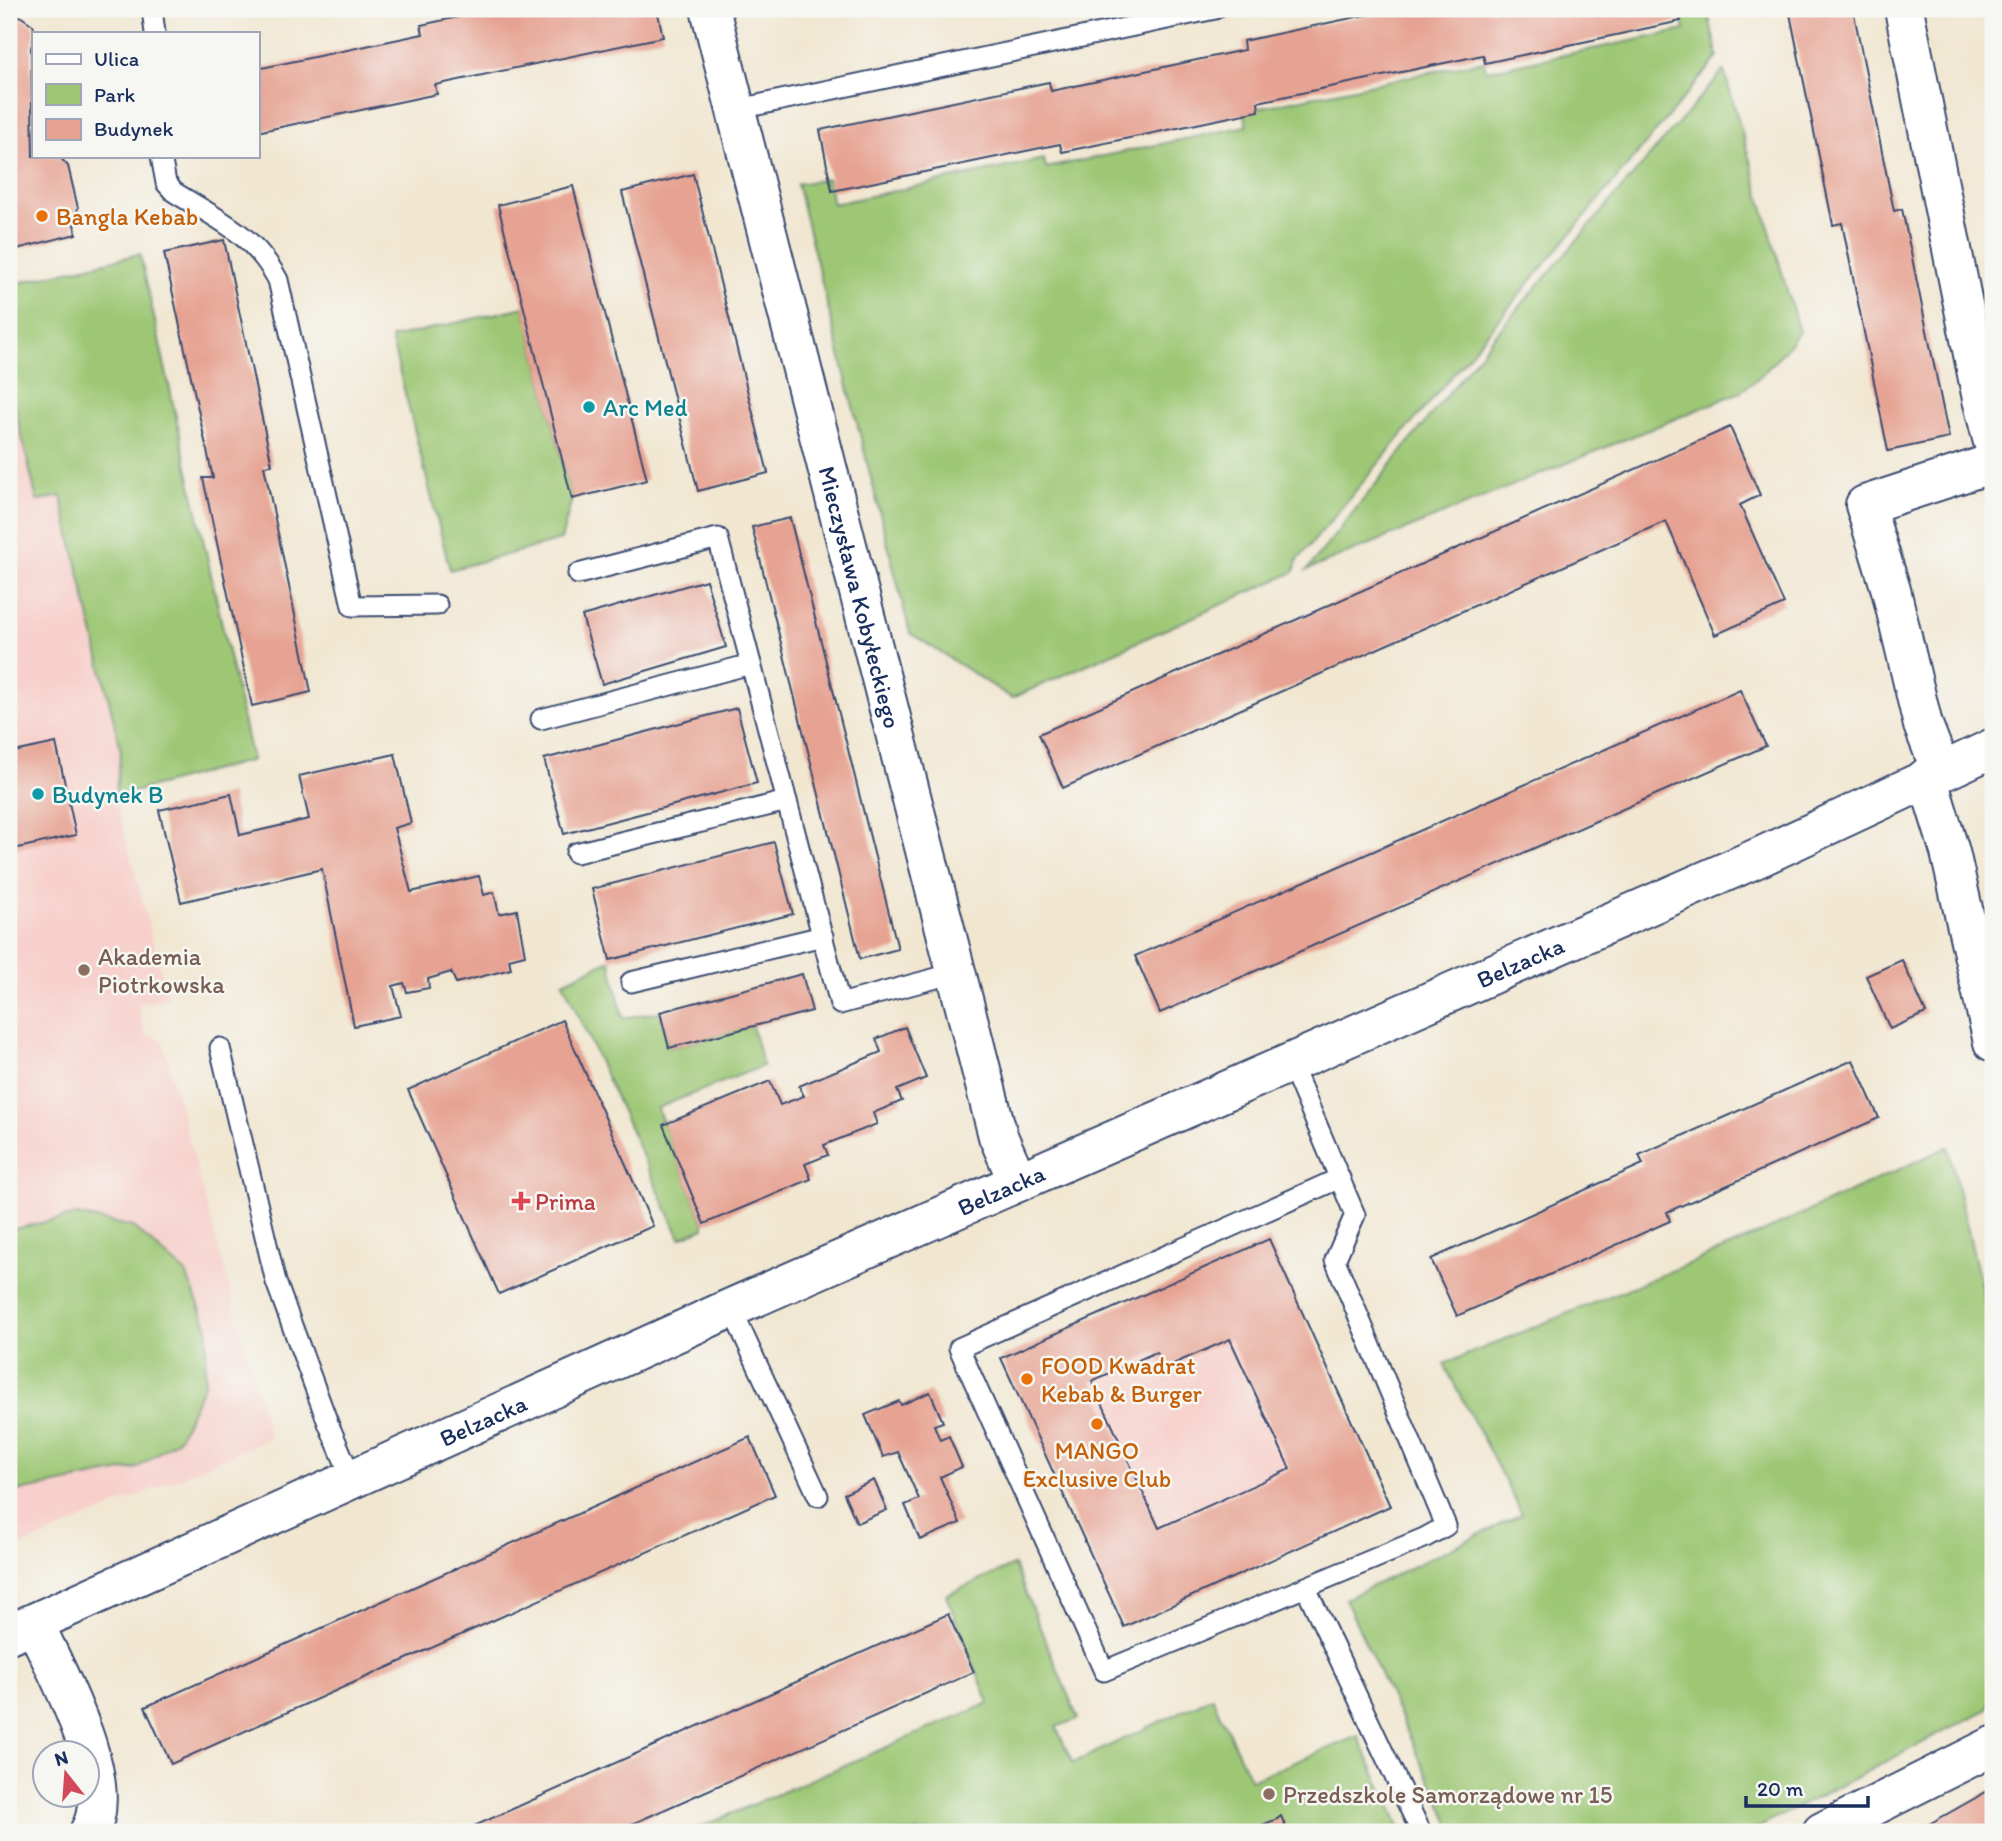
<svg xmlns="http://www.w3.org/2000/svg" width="2002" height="1841" viewBox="0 0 2002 1841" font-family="Itim,sans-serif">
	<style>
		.built { fill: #f7d0cb }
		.green { fill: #9dc774; stroke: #5c7b69; stroke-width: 2 }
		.building { fill: #e6a292; fill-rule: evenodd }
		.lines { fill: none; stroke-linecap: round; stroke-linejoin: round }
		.lane-casing { stroke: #3b4b6f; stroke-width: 23 }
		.street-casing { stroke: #3b4b6f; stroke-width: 42 }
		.lane { stroke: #fff; stroke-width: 19 }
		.street { stroke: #fff; stroke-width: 38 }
		.food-dot { fill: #e8710a; stroke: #f6f6f2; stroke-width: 2.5 }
		.culture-dot { fill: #0f9aa8; stroke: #f6f6f2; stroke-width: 2.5 }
		.education-dot { fill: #8d6e63; stroke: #f6f6f2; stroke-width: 2.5 }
		.health-dot { fill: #e0444e; stroke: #f6f6f2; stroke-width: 2.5 }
		.labels { text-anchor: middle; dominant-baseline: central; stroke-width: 5; stroke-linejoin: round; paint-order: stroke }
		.food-label { font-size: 24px; fill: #c56008; stroke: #f6f6f2; text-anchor: start }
		.culture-label { font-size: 24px; fill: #0d838f; stroke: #f6f6f2; text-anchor: start }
		.street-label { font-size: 24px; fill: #1b2f5e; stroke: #f6f6f2 }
		.education-label { font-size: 24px; fill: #785e54; stroke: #f6f6f2; text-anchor: start }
		.health-label { font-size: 24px; fill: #be3a42; stroke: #f6f6f2; text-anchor: start }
	</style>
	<rect width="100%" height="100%" fill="#f6f6f2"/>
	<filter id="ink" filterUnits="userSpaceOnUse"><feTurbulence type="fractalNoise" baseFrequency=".0143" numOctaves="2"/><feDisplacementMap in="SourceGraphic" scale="14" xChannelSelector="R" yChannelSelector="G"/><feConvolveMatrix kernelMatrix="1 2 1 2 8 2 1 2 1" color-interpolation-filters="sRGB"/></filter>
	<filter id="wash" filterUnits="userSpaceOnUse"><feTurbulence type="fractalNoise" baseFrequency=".00686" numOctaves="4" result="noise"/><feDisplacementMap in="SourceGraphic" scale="28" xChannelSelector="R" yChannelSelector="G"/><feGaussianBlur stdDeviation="1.57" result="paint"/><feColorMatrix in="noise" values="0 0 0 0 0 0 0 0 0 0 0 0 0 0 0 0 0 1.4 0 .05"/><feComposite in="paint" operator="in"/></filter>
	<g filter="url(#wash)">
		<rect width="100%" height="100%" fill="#f1e7d1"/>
		<g class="built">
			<path d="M9 381 37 500 61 495 121 751 115 797 168 998 138 1004 141 1019 145 1034 162 1040 270 1438 9 1552Z"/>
			<path d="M1230 1339 1290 1469 1159 1528 1092 1381 1156 1352Z"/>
		</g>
		<g class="green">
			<path d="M1681 9H1707L1718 57 1297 561 1294 572 1012 698 910 633 797 184 827 179 833 204 1044 159 1046 168 1247 126 1244 111 1484 61 1486 71 1685 30Z"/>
			<path d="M1724 70 1799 332C1781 355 1763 377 1738 393L1307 570 1491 340Z"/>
			<path d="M140 254 252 760 115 797 121 751 61 496 37 501 9 381V285Z"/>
			<path d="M524 307 572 499 561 540 450 570 391 338Z"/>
			<path d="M610 960 623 1018 660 1012 669 1048 752 1026 763 1066 657 1108 704 1224V1228L680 1238 563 982Z"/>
			<path d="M1948 1147 1993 1335V1696L1986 1710 1750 1832H1454L1345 1599 1522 1514 1444 1364 1732 1246Z"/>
			<path d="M77 1215 133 1227 186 1273 208 1328 204 1385 178 1439 137 1468 9 1493V1230Z"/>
			<path d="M1014 1565 1078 1719 1056 1727 1073 1763 1212 1697 1251 1780 1358 1736 1402 1832H689L989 1703 946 1595Z"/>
		</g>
		<g id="blocks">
			<g class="building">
				<path d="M496 9H657L663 37 435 85 437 94 257 132V69L423 34 421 25Z"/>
				<path d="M1394 9H1679L1681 21 1485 63 1483 55 1258 102 1259 111 1062 152 1060 144 832 191 820 130 1049 82 1051 91 1084 84 1244 50 1243 41Z"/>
				<path d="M1789 9H1853L1894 211 1902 209 1949 438 1888 451 1842 223 1833 225Z"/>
				<path d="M20 16 33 25 35 33 31 48 33 156H59L68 166 78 208 74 224 76 234 9 251V19Z"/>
				<path d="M693 174 768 473 698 491 622 192Z"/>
				<path d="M573 186 647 480 572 499 498 205Z"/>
				<path d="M224 240 272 465 264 466 311 692 252 706 203 478H213L164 253Z"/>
				<path d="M1730 427 1760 495 1740 505 1784 604 1715 635 1666 521 1063 788 1039 734Z"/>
				<path d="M790 518 898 949 860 959 752 527Z"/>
				<path d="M706 580 726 647 602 684 582 616Z"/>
				<path d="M1740 690 1766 746 1160 1013 1135 956Z"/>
				<path d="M737 708 757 783 564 834 544 759Z"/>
				<path d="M56 743 76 835 9 850V753Z"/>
				<path d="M395 754 411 823 394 828 411 892 479 876 484 895 494 892 499 914 517 910 525 955 509 959 511 969 456 983 451 972 428 979 429 988 407 992 404 983 393 986 401 1016 354 1026 322 869 181 902 159 810 231 794 240 835 309 819 299 776Z"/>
				<path d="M774 842 793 914 610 960 592 889Z"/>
				<path d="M1902 960 1926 1013 1890 1029 1866 976Z"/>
				<path d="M802 974 812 1011 669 1048 660 1012Z"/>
				<path d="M562 1020 653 1226 499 1294 408 1090Z"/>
				<path d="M905 1027 926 1078 897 1090 902 1101 873 1113 877 1124 824 1145 828 1155 805 1164 811 1179 704 1224 663 1125 770 1081 780 1105 804 1096 799 1086 881 1052 876 1039Z"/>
				<path d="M1853 1060 1879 1118 1667 1212 1670 1221 1457 1316 1431 1259 1643 1164 1639 1155Z"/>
				<path d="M1269 1239 1390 1506 1124 1627 1001 1358ZM1230 1339 1290 1469 1159 1528 1092 1381 1156 1352 1164 1368Z"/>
				<path d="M930 1392 943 1422 934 1425 940 1440 949 1436 962 1467 940 1477 960 1523 920 1540 905 1505 919 1499 898 1452 883 1457 865 1415 899 1401 901 1405Z"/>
				<path d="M750 1437 775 1495 171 1764 145 1707Z"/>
				<path d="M874 1480 887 1510 857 1523 844 1494Z"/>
				<path d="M948 1614 974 1672 614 1832H461Z"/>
				<path d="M1993 1788V1832H1915L1956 1809Z"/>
				<path d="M1281 1816 1288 1832H1245L1277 1819Z"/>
			</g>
		</g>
	</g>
	<g filter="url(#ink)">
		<use href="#blocks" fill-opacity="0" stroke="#3b4b6f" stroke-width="2"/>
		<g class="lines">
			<g class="lane-casing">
				<g id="lane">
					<path d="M152 9 155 33"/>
					<path d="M734 110 1215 9"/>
					<path d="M161 156 166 183 174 192C217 219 253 233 278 280L352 606 437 605"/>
					<path d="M578 574 718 538 840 1004 955 973"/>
					<path d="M541 719 751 664"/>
					<path d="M576 853 787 801"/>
					<path d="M631 982 823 936"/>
					<path d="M220 1048 276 1282 328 1423 353 1481"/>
					<path d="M1290 1061 1355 1215 1335 1260 1446 1526 1424 1538 1104 1671 959 1348 1340 1178"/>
					<path d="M731 1308 818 1496"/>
					<path d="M1306 1588 1421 1832"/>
				</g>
			</g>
			<g class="street-casing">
				<g id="street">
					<path id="s1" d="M710 9 998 1136 1018 1182"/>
					<path d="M1904 9 1982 399 1993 442"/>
					<path d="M1941 771 1923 725 1891 590 1865 505 1993 463"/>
					<path d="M1927 777 1950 852 1993 1042"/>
					<path d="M34 1623C56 1671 119 1784 89 1832"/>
					<path id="s2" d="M9 1634 731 1308 1764 855 1993 748"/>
					<path d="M1822 1832 1993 1746"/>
				</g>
			</g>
			<use href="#lane" class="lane"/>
			<use href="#street" class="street"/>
		</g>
	</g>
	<g class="food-dot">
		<circle cx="42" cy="216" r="7"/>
		<circle cx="1027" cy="1379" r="7"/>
		<circle cx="1097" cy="1424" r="7"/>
	</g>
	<g class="culture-dot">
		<circle cx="589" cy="407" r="7"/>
		<circle cx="38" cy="794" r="7"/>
	</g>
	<g class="education-dot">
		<circle cx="84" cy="970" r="7"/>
		<circle cx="1269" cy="1794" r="7"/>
	</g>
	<path class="health-dot" d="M517.5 1190.5h7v7h7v7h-7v7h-7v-7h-7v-7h7z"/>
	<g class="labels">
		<g class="food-label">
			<text x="56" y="216">Bangla Kebab</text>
			<text x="1041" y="1365">FOOD Kwadrat<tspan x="1041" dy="28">Kebab &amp; Burger</tspan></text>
			<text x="1097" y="1450" text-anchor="middle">MANGO<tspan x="1097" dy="28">Exclusive Club</tspan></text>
		</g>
		<g class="culture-label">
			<text x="603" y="407">Arc Med</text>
			<text x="52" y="794">Budynek B</text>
		</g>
		<g class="street-label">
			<text stroke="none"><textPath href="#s1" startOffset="607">Mieczysława Kobyłeckiego</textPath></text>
			<text stroke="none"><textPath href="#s2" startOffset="1654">Belzacka</textPath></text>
			<text stroke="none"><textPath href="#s2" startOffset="1087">Belzacka</textPath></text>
			<text stroke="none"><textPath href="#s2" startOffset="520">Belzacka</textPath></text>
		</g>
		<g class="education-label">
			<text x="98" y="956">Akademia<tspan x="98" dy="28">Piotrkowska</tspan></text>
			<text x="1283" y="1794">Przedszkole Samorządowe nr 15</text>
		</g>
		<g class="health-label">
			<text x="535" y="1201">Prima</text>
		</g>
	</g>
	<rect width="2002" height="1841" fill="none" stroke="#f6f6f2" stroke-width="35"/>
	<rect x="32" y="32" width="228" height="126" fill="#f6f6f2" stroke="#9ea6b7" stroke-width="2"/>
	<rect x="46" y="54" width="35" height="10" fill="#ffffff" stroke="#9ea6b7" stroke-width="2"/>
	<text x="94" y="66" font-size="21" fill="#1b2f5e">Ulica</text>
	<rect x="46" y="84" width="35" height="21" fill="#9dc774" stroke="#9ea6b7" stroke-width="2"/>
	<text x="94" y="102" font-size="21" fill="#1b2f5e">Park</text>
	<rect x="46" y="119" width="35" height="21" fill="#e6a292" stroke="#9ea6b7" stroke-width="2"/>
	<text x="94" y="136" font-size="21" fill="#1b2f5e">Budynek</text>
	<g transform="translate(66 1774) rotate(343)"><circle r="33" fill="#f6f6f2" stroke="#9ea6b7" stroke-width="2"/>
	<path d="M0-5L12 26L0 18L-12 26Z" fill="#d1495b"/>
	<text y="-10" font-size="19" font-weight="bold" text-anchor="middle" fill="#1b2f5e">N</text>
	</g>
	<path d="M1746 1796v10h122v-10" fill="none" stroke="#1b2f5e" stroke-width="3.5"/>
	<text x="1757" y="1796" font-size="21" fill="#1b2f5e" stroke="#f6f6f2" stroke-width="5" paint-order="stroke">20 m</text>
</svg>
